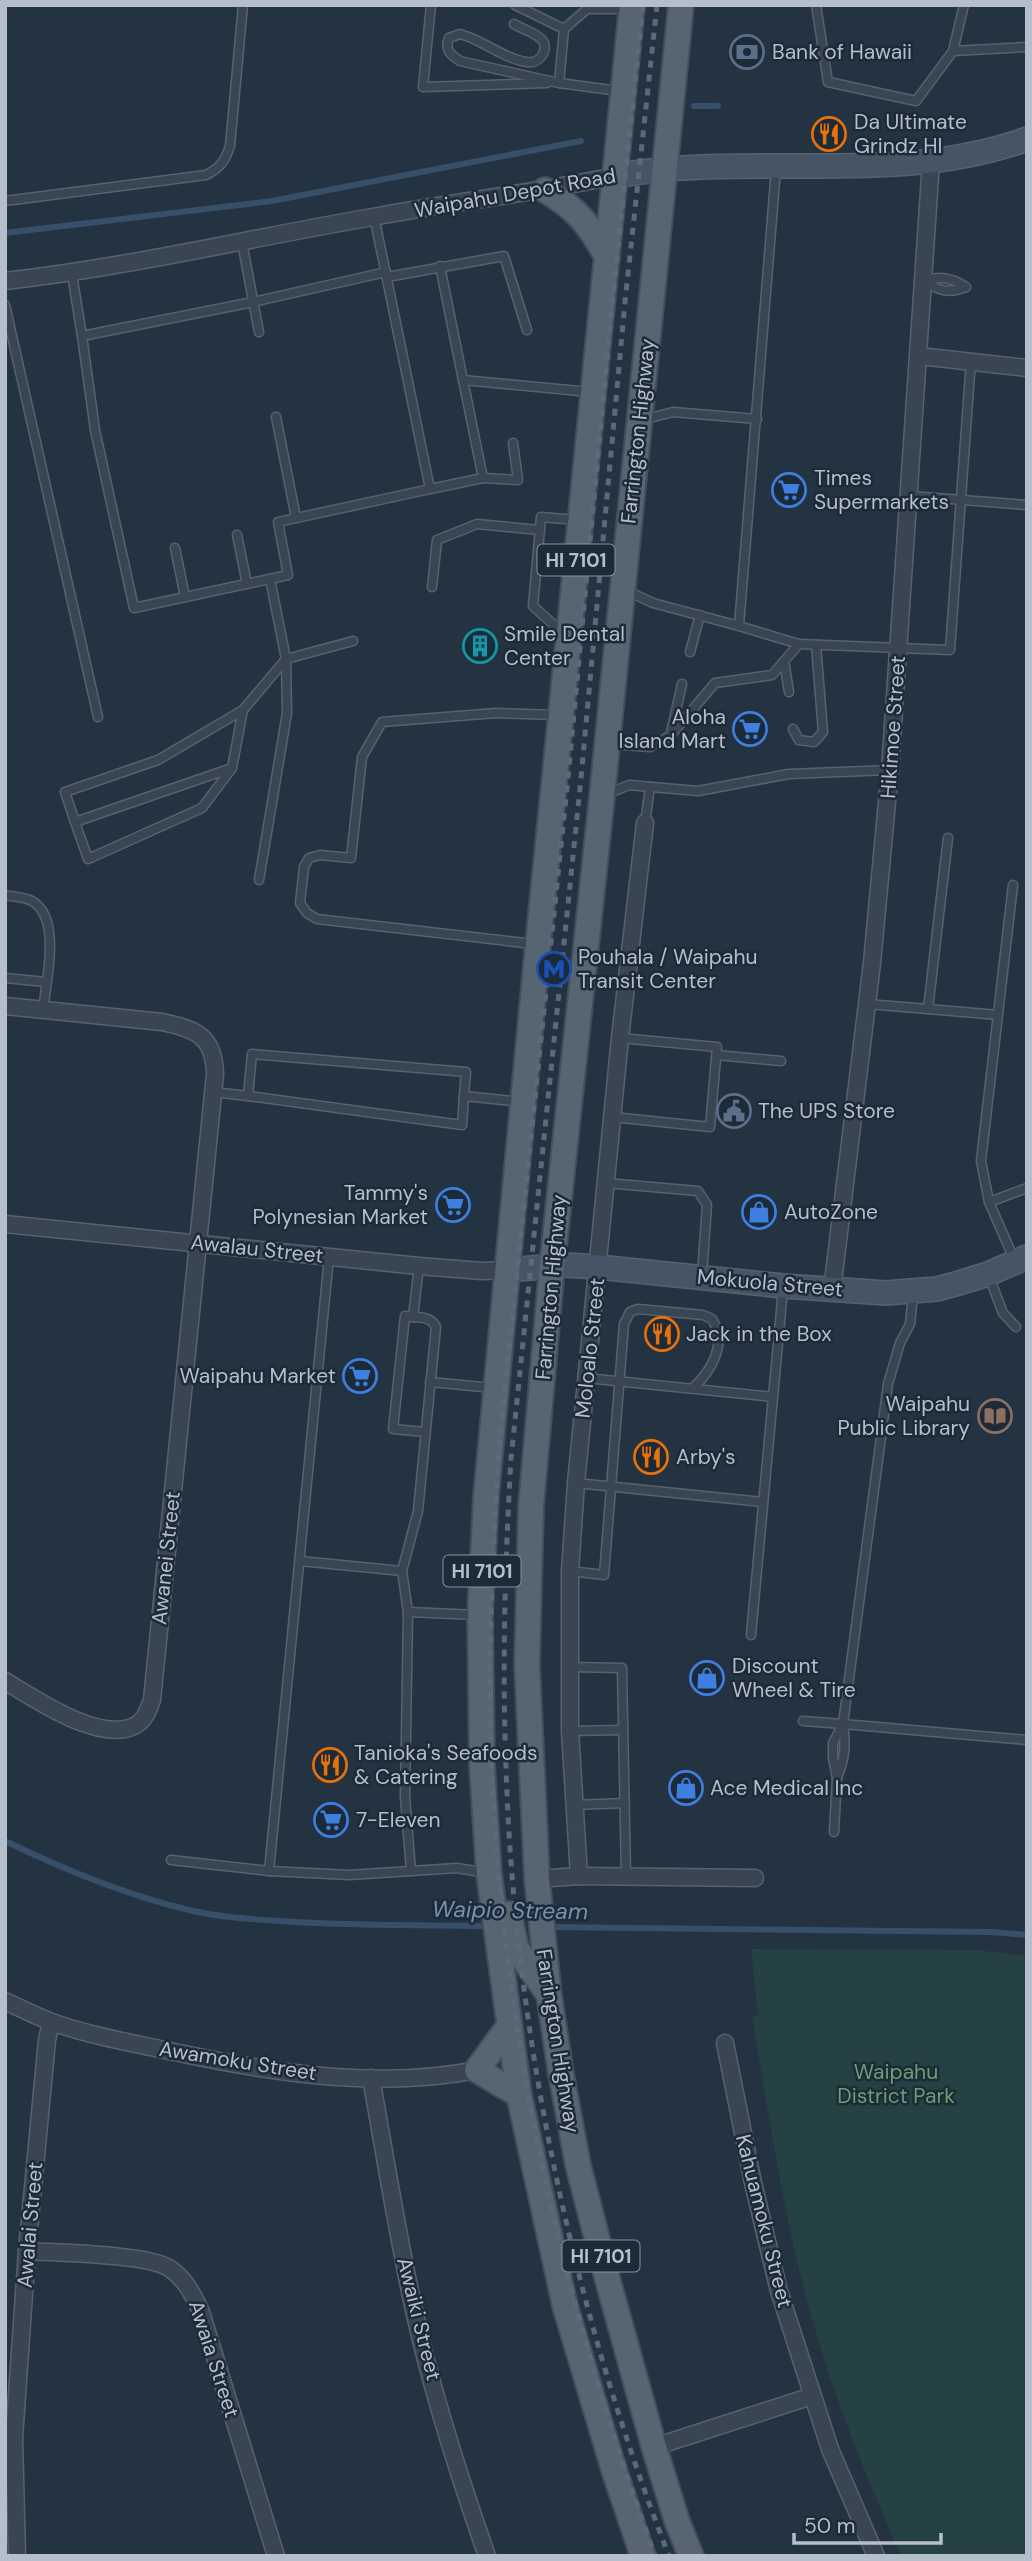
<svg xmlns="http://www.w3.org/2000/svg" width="1032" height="2561" viewBox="0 0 1032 2561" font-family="'DM Sans',sans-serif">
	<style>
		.green { fill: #264143 }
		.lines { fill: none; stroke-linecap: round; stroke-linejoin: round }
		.stream { stroke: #37506a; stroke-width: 6 }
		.lane-casing { stroke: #56626f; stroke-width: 11 }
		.street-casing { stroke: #56626f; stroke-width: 19 }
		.secondary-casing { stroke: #56626f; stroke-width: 26 }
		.primary-casing { stroke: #424e5b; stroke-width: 28 }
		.lane { stroke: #394551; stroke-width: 8 }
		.street { stroke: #394551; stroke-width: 16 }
		.secondary { stroke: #465465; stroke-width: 23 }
		.primary { stroke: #576471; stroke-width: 24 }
		.rail { stroke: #5b6979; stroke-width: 5; stroke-dasharray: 7 7; stroke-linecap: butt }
		.labels { text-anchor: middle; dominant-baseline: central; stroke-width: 5; stroke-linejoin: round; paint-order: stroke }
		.shield { fill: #1d2a37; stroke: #87929f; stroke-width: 2 }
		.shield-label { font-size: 19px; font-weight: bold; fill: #b5bfcc }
		.poi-label { font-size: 21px; fill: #b5bfcc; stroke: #1d2a37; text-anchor: start }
		.street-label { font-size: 21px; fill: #b5bfcc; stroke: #1d2a37 }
		.park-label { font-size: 21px; fill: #6b9e74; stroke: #1d2a37 }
		.water-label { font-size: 23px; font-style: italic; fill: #7492b0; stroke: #1d2a37 }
	</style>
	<rect width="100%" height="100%" fill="#243342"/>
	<path class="green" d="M751 1949 977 1950 1027 1956V2556H901C871 2487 842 2418 820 2346 787 2240 771 2127 752 2017L758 2016Z"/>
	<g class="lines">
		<g class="stream">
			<path d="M694 106H718"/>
			<path d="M5 233 272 201 581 141"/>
			<path d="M5 1841C63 1869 123 1894 185 1909 216 1917 249 1919 281 1921 350 1926 420 1925 490 1926"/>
			<path d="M546 1927 991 1932 1027 1935"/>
		</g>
		<g class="lane-casing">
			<g id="lane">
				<path d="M431 5 423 87 547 83"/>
				<path d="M515 5 564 29"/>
				<path d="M816 5 828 82 916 101 953 51 964 5"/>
				<path d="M514 24C522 29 537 33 543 41 549 52 538 64 527 62 504 59 483 40 460 34L449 38C444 50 451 55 460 61L559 83 619 91"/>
				<path d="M953 51 1027 47"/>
				<path d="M559 83 564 29 587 9H629"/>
				<path d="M776 169 739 626 799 644 950 650 971 360"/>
				<path d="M5 201 206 175C220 168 225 161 230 146L243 5"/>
				<path d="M374 216 430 489 483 478 463 380"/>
				<path d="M242 242 259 332"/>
				<path d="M440 266 463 380 590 392"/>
				<path d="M72 274 82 336 253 302 386 272"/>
				<path d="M387 277 504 256 527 330"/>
				<path d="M924 281C939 291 949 294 966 287"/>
				<path d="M924 281C940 276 951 277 966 287"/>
				<path d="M5 305 98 717"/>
				<path d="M82 336 95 430 134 608 288 575 278 522 430 489"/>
				<path d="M276 417 296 518"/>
				<path d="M642 420 673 412 757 419"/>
				<path d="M483 478 518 480 513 443"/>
				<path d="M910 496 1027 505"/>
				<path d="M237 535 247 584"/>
				<path d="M175 548 185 597"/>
				<path d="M432 587 437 540 477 524 540 530"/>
				<path d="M625 590 653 603 739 626"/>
				<path d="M565 635 533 606 541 517 577 520"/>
				<path d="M690 652 700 615"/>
				<path d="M784 661 789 692"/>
				<path d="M243 710 158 760 65 792 75 822 232 768 243 710 286 659 270 579"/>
				<path d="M793 729 799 740 814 742 823 732 816 645"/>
				<path d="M671 733 682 684"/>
				<path d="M610 744 650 747 671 735 715 683 772 675 799 644"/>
				<path d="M605 795 629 785 698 791 789 774 890 770"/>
				<path d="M75 822 88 859 202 808 232 768"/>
				<path d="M645 823 650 787"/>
				<path d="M259 880 287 713 286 659 353 641"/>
				<path d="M1013 885 981 1161 989 1202 1014 1259"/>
				<path d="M5 895C13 897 25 897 32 901 62 918 46 982 43 1010"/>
				<path d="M533 944 317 919 307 913 300 903 304 867 309 858 320 855 351 858 362 757 382 722 496 713 558 715"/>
				<path d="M5 978 46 982"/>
				<path d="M867 1004 928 1009 948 838"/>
				<path d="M928 1009 998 1015"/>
				<path d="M717 1055 781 1061"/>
				<path d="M213 1092 248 1096 252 1054 466 1072 464 1096 521 1102"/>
				<path d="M248 1096 462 1125 464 1096"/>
				<path d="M612 1117 710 1127 717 1047 620 1038"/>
				<path d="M606 1183 698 1191 707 1205 702 1274"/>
				<path d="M989 1202 1027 1188"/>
				<path d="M419 1266 413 1317 405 1316 393 1429 425 1432"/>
				<path d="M988 1274 1003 1313 1016 1327"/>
				<path d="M913 1295 910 1324 900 1343 888 1384 843 1724 1027 1740"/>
				<path d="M586 1378 773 1397"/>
				<path d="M430 1382 493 1388"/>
				<path d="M576 1483 763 1502"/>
				<path d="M300 1561 402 1571"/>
				<path d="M570 1571 604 1575 624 1324 630 1312 638 1309 703 1315 712 1319C728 1344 711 1371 693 1388"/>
				<path d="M408 1612 477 1615"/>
				<path d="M751 1635 783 1289"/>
				<path d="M570 1667 622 1668 626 1877"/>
				<path d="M803 1721 843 1724"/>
				<path d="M570 1731 623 1730"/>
				<path d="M837 1778C845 1758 846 1745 843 1724"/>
				<path d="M575 1805 625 1803"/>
				<path d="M834 1832 837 1778 833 1758V1743L843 1724"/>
				<path d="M171 1860 269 1871 349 1875 457 1868 486 1873"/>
				<path d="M269 1871 329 1257"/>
				<path d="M411 1871 405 1797 408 1612 402 1571 418 1511 436 1327C431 1317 423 1318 413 1317"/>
			</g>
		</g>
		<g class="street-casing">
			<g id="street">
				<path d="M5 281C129 267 250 238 373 217 453 202 534 193 615 176"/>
				<path d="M919 356 1027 368"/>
				<path d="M5 1006 162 1022C196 1029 214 1036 215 1074L152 1700C148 1710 145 1721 134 1726 99 1743 35 1699 5 1681"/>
				<path d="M5 1224 419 1266 482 1271 508 1270"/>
				<path d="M832 1290 872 963 890 770 931 162"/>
				<path d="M579 1876 570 1731V1571L576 1483 620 1038 645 823"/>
				<path d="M537 1879 579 1876 755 1878"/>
				<path d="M5 2001C20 2008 34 2015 49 2021 89 2036 143 2045 184 2054 279 2074 381 2089 477 2070"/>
				<path d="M725 2043 753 2183 779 2291 830 2449 876 2556"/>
				<path d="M371 2078C385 2155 397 2233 414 2310 432 2393 459 2476 487 2556"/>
				<path d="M27 2251C58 2253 147 2254 169 2268 186 2279 193 2295 201 2312L276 2556"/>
				<path d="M654 2447 812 2396"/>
				<path d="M17 2556 14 2438 27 2251 47 2040 51 2022"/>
			</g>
		</g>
		<g class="secondary-casing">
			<g id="secondary">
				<path d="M615 176C751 151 894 187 1027 139"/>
				<path d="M508 1270 566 1265 598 1267 783 1286 886 1293 937 1289 959 1283 988 1274 1027 1257"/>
			</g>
		</g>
		<g class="primary-casing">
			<g id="primary">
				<path d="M632 5 538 944 486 1497 480 1615 482 1766 489 1874 519 2095 565 2306 614 2470 643 2556"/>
				<path d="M681 5 602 796 552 1266 531 1506 527 1665 537 1879 549 1995 561 2074 578 2165 608 2281 654 2447 677 2521 691 2556"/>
				<path d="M545 190C577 209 589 224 607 257"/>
				<path d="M509 1914 516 1948 547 1992"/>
				<path d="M509 2026 477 2070 519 2095"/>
			</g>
		</g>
		<use href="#lane" class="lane"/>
		<use href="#street" class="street"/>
		<use href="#secondary" class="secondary"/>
		<use href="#primary" class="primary"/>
		<g class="rail">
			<path d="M643 5 612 305 568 778 500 1436C494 1522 490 1608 490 1694 492 1989 554 2280 655 2556"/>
			<path d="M657 5 625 302 581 778 511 1459C505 1562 502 1664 506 1767 514 2032 573 2310 669 2556"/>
		</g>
	</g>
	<defs>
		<g id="bank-ring" transform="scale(1.75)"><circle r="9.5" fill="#1d2a37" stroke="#5c6f8a" stroke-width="1.5"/><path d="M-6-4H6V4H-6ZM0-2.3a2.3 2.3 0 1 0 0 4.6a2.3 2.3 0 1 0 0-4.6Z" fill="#5c6f8a"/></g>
		<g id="restaurant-ring" transform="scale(1.75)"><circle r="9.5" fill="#1d2a37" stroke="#e8710a" stroke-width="1.5"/><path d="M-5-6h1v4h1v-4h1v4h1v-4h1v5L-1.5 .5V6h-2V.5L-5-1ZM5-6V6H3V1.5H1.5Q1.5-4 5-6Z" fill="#e8710a"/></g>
		<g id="supermarket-ring" transform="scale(1.75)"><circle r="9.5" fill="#1d2a37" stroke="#3f7fe0" stroke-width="1.5"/><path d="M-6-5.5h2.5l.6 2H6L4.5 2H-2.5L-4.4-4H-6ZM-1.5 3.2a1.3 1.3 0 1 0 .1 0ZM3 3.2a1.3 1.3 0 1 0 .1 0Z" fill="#3f7fe0"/></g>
		<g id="building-ring" transform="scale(1.75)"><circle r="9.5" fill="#1d2a37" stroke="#0f9aa8" stroke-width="1.5"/><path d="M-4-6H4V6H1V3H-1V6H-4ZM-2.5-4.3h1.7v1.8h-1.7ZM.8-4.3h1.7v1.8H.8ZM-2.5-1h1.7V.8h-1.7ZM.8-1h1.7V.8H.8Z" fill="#0f9aa8"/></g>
		<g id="metro-ring" transform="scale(1.75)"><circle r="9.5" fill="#1d2a37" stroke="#1a4fb4" stroke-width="1.5"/><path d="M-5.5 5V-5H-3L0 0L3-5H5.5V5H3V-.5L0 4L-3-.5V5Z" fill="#1a4fb4"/></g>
		<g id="civic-ring" transform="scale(1.75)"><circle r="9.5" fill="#1d2a37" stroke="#5c6f8a" stroke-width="1.5"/><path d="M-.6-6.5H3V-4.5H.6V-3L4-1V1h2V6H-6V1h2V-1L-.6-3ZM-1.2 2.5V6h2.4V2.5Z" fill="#5c6f8a"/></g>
		<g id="shop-ring" transform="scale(1.75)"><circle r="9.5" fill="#1d2a37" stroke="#3f7fe0" stroke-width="1.5"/><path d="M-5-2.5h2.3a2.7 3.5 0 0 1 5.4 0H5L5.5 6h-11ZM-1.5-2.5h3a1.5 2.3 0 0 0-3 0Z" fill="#3f7fe0"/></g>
		<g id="library-ring" transform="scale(1.75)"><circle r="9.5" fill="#1d2a37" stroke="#8d6e63" stroke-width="1.5"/><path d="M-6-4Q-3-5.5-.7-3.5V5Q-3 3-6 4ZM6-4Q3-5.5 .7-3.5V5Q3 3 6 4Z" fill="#8d6e63"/></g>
	</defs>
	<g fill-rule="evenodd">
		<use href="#bank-ring" x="747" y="52"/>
		<use href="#restaurant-ring" x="829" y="134"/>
		<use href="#supermarket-ring" x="789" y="490"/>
		<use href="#building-ring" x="480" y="646"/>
		<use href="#supermarket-ring" x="750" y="729"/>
		<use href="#metro-ring" x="554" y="969"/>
		<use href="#civic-ring" x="734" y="1111"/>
		<use href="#supermarket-ring" x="453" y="1205"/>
		<use href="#shop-ring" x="759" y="1212"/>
		<use href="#restaurant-ring" x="662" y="1334"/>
		<use href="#supermarket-ring" x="360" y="1376"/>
		<use href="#library-ring" x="995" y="1416"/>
		<use href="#restaurant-ring" x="651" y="1457"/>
		<use href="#shop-ring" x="707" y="1678"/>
		<use href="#restaurant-ring" x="330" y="1765"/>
		<use href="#shop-ring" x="686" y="1788"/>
		<use href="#supermarket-ring" x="331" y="1820"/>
	</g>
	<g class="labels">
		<g class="shield">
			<rect x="537.5" y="544.5" width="77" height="31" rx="5"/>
			<rect x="443.5" y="1555.5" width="77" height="31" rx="5"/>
			<rect x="562.5" y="2240.5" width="77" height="31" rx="5"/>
		</g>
		<g class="shield-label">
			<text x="576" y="560">HI 7101</text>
			<text x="482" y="1571">HI 7101</text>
			<text x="601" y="2256">HI 7101</text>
		</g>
		<g class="poi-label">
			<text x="772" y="52">Bank of Hawaii</text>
			<text x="854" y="122">Da Ultimate<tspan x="854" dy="24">Grindz HI</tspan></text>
			<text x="814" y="478">Times<tspan x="814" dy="24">Supermarkets</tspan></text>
			<text x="504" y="634">Smile Dental<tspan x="504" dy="24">Center</tspan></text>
			<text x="726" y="717" text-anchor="end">Aloha<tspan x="726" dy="24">Island Mart</tspan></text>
			<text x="578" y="957">Pouhala / Waipahu<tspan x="578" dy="24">Transit Center</tspan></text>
			<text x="758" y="1111">The UPS Store</text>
			<text x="428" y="1193" text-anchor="end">Tammy's<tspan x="428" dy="24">Polynesian Market</tspan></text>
			<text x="784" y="1212">AutoZone</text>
			<text x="686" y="1334">Jack in the Box</text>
			<text x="336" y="1376" text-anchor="end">Waipahu Market</text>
			<text x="970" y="1404" text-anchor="end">Waipahu<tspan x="970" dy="24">Public Library</tspan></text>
			<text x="676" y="1457">Arby's</text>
			<text x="732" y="1666">Discount<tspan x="732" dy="24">Wheel &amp; Tire</tspan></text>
			<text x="354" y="1753">Tanioka's Seafoods<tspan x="354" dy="24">&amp; Catering</tspan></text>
			<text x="710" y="1788">Ace Medical Inc</text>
			<text x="356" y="1820">7-Eleven</text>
		</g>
		<g class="street-label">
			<text transform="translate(515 193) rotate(-10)">Waipahu Depot Road</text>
			<text transform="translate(638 431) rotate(-84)">Farrington Highway</text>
			<text transform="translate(893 727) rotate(-86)">Hikimoe Street</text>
			<text transform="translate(257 1249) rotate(6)">Awalau Street</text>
			<text transform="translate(770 1283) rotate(5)">Mokuola Street</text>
			<text transform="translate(551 1287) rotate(-85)">Farrington Highway</text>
			<text transform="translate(590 1348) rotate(-84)">Moloalo Street</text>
			<text transform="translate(166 1558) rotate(-84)">Awanei Street</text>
			<text transform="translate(558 2041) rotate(81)">Farrington Highway</text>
			<text transform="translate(238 2061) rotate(9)">Awamoku Street</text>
			<text transform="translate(764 2221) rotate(76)">Kahuamoku Street</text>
			<text transform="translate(30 2225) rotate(-85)">Awalai Street</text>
			<text transform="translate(419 2319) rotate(76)">Awaiki Street</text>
			<text transform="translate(214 2359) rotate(72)">Awaia Street</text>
		</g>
		<g class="park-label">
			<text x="896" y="2072">Waipahu<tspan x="896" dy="24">District Park</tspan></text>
		</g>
		<g class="water-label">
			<text transform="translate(510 1910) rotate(1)">Waipio Stream</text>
		</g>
	</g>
	<rect width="1032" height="2561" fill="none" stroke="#b5bfcc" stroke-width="14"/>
	<path d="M794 2533v10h147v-10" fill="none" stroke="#b5bfcc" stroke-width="3.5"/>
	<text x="804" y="2533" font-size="21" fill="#b5bfcc" stroke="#1d2a37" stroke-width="5" paint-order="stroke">50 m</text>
</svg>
